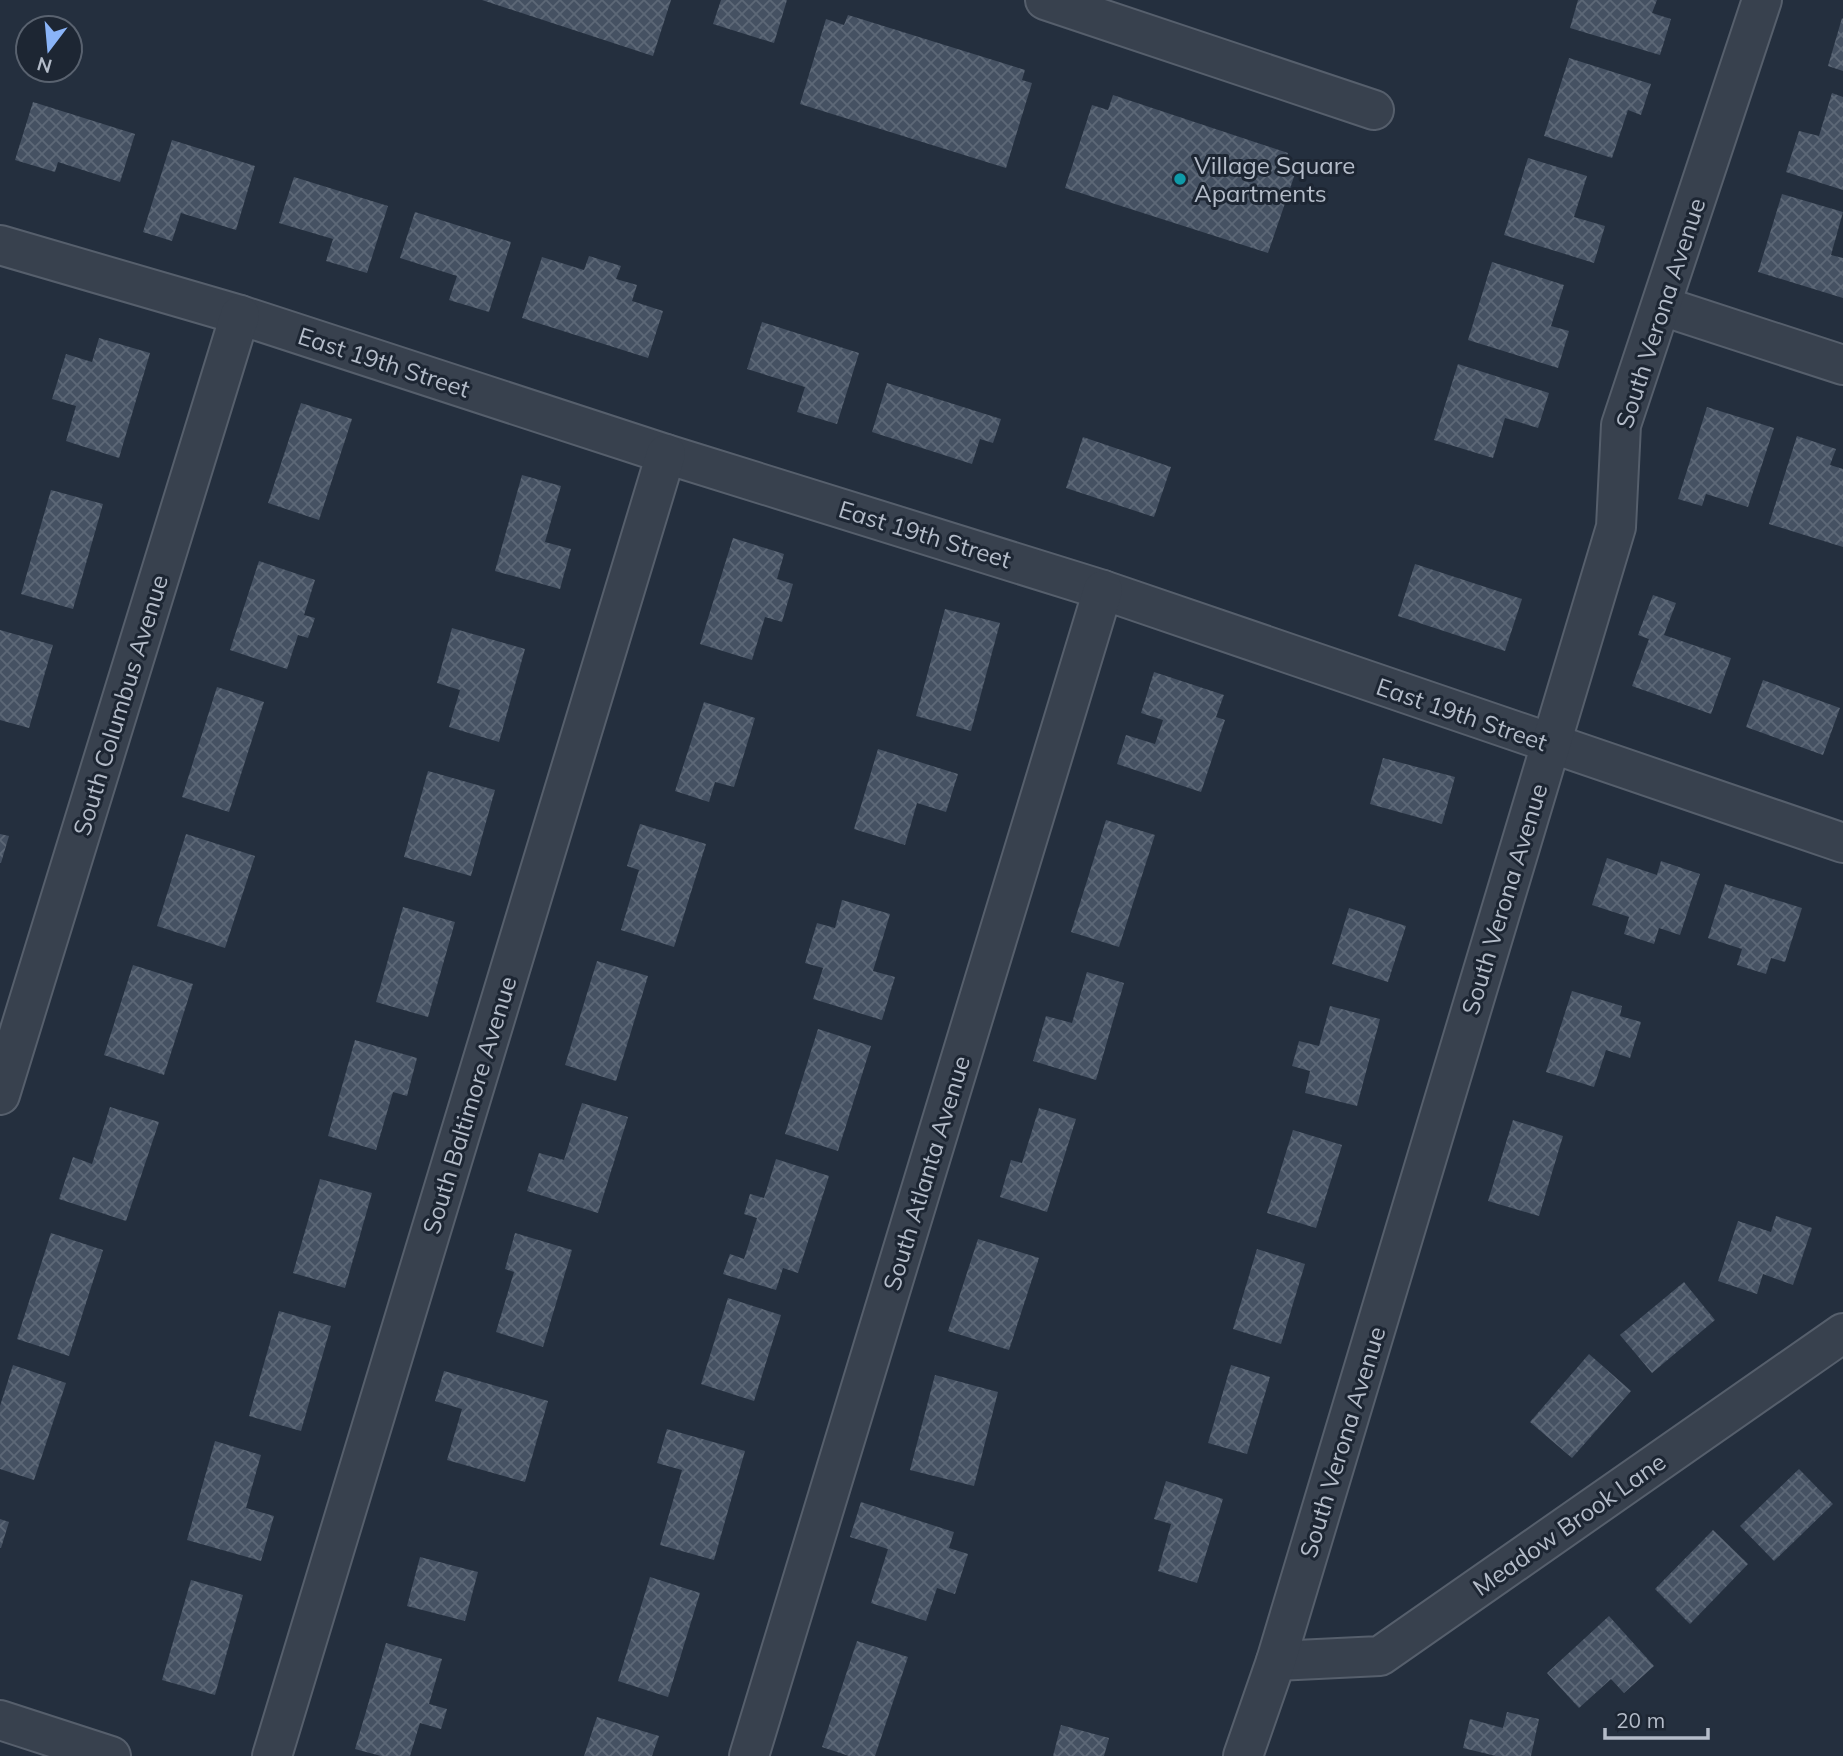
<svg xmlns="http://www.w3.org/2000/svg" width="1843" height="1756" viewBox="0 0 1843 1756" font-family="Mulish,sans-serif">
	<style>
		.building { fill: url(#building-cross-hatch) }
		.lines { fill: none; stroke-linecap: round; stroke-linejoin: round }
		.minor-casing { stroke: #565f6c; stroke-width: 42 }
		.minor { stroke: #38414e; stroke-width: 38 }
		.culture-dot { fill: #0f9aa8; stroke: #1d2633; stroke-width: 2.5 }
		.labels { text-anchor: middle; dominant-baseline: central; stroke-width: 6; stroke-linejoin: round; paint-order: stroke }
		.poi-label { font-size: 24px; fill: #b4bcc9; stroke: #1d2633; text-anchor: start }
		.street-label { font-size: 24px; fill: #b4bcc9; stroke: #1d2633 }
	</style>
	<defs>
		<pattern id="building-cross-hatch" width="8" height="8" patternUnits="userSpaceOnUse" patternTransform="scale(1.75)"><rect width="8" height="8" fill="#455162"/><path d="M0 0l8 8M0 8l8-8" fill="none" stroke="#5d6877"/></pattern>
	</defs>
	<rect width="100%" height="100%" fill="#242f3e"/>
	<g class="building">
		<path d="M482 0H671L653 56Z"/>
		<path d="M721 0H787L774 43 713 24Z"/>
		<path d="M1578 0H1657L1652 13 1671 19 1660 55 1570 28Z"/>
		<path d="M848 15 1025 70 1022 80 1032 83 1006 168 800 104 826 19 844 25Z"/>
		<path d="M1842 18 1843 19V71L1828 66Z"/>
		<path d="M1569 58 1651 84 1641 115 1628 110 1612 158 1544 136Z"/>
		<path d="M1832 93 1843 97V190L1786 172 1799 131 1819 136Z"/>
		<path d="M1113 95 1288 153 1283 167 1296 171 1268 253 1065 188 1092 105 1108 110Z"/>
		<path d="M33 102 135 134 120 182 58 162 55 172 15 160Z"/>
		<path d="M172 140 255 166 236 230 181 213 172 241 143 232Z"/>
		<path d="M1528 158 1587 176 1574 217 1605 226 1594 263 1504 235Z"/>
		<path d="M294 177 388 206 367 273 326 261 333 239 279 223Z"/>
		<path d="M1782 194 1843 212 1831 255 1843 258V298L1758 272Z"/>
		<path d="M415 212 511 242 489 312 449 300 457 276 400 258Z"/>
		<path d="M589 256 621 266 616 279 637 285 632 301 663 311 648 358 522 318 542 257 584 270Z"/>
		<path d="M1492 262 1564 285 1551 326 1569 331 1558 368 1468 340Z"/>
		<path d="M762 322 859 353 837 424 797 412 805 387 747 369Z"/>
		<path d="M99 338 150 353 119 458 66 441 76 406 52 399 66 354 92 362Z"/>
		<path d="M1458 364 1549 393 1538 428 1505 418 1493 458 1434 440Z"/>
		<path d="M887 383 1001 419 993 443 980 439 972 464 872 432Z"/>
		<path d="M301 403 352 419 319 520 268 503Z"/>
		<path d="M1707 407 1774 428 1748 507 1706 494 1702 506 1678 499Z"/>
		<path d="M1797 436 1836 449 1830 465 1843 469V547L1769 524Z"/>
		<path d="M1083 437 1171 467 1154 517 1066 488Z"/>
		<path d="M522 475 561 486 545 542 571 549 560 589 495 571Z"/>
		<path d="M51 490 103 504 73 609 21 594Z"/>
		<path d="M733 538 784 554 777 579 793 584 782 622 765 617 752 660 700 644Z"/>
		<path d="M259 561 315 580 304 615 315 618 308 638 298 635 287 669 230 650Z"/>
		<path d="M1415 564 1522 599 1505 651 1398 616Z"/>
		<path d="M1653 595 1676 603 1664 635 1731 658 1711 714 1632 686 1649 639 1638 635Z"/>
		<path d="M945 609 1000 623 971 731 916 716Z"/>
		<path d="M452 628 525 649 499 742 449 727 460 690 437 683Z"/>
		<path d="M0 630 53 645 29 728 0 720Z"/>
		<path d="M1154 672 1224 695 1216 717 1225 720 1201 792 1117 764 1126 735 1155 744 1163 720 1141 713Z"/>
		<path d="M1763 680 1840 708 1823 755 1746 727Z"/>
		<path d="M217 687 264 702 229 812 182 797Z"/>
		<path d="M704 702 755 718 734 787 715 782 709 802 675 791Z"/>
		<path d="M878 749 958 774 946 812 917 803 905 845 854 829Z"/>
		<path d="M1383 758 1455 777 1442 824 1370 804Z"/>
		<path d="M428 771 495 790 471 876 404 857Z"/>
		<path d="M1106 820 1155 835 1119 947 1071 932Z"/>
		<path d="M640 824 706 844 674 947 621 930 639 870 627 866Z"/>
		<path d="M0 834 9 836 1 863H0Z"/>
		<path d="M186 834 255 856 225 948 157 926Z"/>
		<path d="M1607 858 1657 875 1661 861 1700 874 1680 935 1659 928 1654 944 1624 934 1629 917 1592 905Z"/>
		<path d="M1725 884 1802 908 1785 962 1771 958 1766 974 1737 965 1742 949 1708 938Z"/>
		<path d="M842 900 890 914 873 971 895 977 882 1020 813 999 823 968 805 963 817 923 835 928Z"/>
		<path d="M403 907 455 922 428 1017 376 1002Z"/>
		<path d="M1349 908 1406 926 1388 982 1332 964Z"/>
		<path d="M597 961 648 976 616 1081 565 1065Z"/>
		<path d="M133 965 193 984 164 1075 104 1055Z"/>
		<path d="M1087 972 1124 983 1096 1080 1033 1061 1046 1016 1072 1023Z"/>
		<path d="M1572 991 1622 1006 1620 1016 1641 1022 1630 1058 1606 1050 1594 1087 1546 1072Z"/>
		<path d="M1330 1006 1380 1019 1357 1106 1305 1093 1310 1071 1292 1066 1299 1041 1319 1046Z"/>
		<path d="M818 1029 871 1046 838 1151 785 1134Z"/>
		<path d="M355 1040 417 1058 407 1096 393 1092 376 1150 328 1136Z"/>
		<path d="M582 1103 628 1117 598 1213 527 1191 539 1153 564 1160Z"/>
		<path d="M110 1107 159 1122 126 1221 59 1199 73 1157 92 1164Z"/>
		<path d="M1039 1108 1076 1119 1047 1212 1000 1197 1011 1160 1022 1163Z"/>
		<path d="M1513 1120 1563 1136 1539 1216 1488 1201Z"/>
		<path d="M1293 1130 1342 1145 1316 1228 1267 1213Z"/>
		<path d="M776 1159 829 1176 798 1273 783 1268 776 1290 723 1274 730 1254 744 1259 757 1218 744 1214 750 1194 764 1198Z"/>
		<path d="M320 1179 372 1193 345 1288 293 1273Z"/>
		<path d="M1776 1216 1812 1228 1793 1285 1763 1274 1757 1294 1718 1281 1738 1221 1771 1232Z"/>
		<path d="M51 1233 103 1250 69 1356 17 1339Z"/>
		<path d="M515 1233 572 1250 543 1347 496 1332 514 1272 505 1269Z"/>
		<path d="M978 1239 1039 1258 1009 1350 948 1331Z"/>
		<path d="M1257 1249 1305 1264 1281 1344 1233 1329Z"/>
		<path d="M1684 1282 1715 1320 1652 1373 1620 1335Z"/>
		<path d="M728 1298 781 1315 754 1401 701 1384Z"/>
		<path d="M279 1311 331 1326 301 1431 249 1416Z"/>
		<path d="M1589 1354 1631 1391 1572 1458 1530 1422Z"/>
		<path d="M13 1365 66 1383 34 1480 0 1469V1406Z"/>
		<path d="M1231 1365 1270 1377 1247 1454 1208 1443Z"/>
		<path d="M444 1371 548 1401 525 1482 447 1460 462 1409 435 1401Z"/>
		<path d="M935 1375 998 1392 974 1486 910 1470Z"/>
		<path d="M667 1429 745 1451 714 1560 660 1545 682 1470 657 1463Z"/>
		<path d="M215 1441 261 1455 246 1508 274 1516 261 1561 187 1540Z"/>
		<path d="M1799 1469 1833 1504 1774 1561 1740 1526Z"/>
		<path d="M1166 1481 1223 1499 1197 1583 1158 1571 1171 1524 1154 1519Z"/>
		<path d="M861 1502 954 1532 949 1548 968 1554 955 1594 937 1588 926 1621 871 1603 888 1549 850 1537Z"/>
		<path d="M0 1519 9 1522 1 1548H0Z"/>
		<path d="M1713 1530 1748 1564 1690 1624 1655 1589Z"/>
		<path d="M420 1557 478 1572 465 1621 407 1606Z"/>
		<path d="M650 1577 700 1593 668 1697 618 1681Z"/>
		<path d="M191 1580 243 1595 215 1695 162 1680Z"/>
		<path d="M1609 1616 1654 1666 1624 1693 1611 1679 1579 1708 1547 1673Z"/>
		<path d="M857 1641 908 1657 875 1756H849L822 1747Z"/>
		<path d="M386 1643 442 1659 429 1704 447 1709 441 1729 420 1723 410 1756H381L355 1749Z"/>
		<path d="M1507 1712 1539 1719 1531 1756H1496L1463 1748 1470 1719 1503 1728Z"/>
		<path d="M597 1717 659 1736 652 1756H584Z"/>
		<path d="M1061 1725 1109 1738 1104 1756H1053Z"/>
	</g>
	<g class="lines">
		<g class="minor-casing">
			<g id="minor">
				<path d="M1045 0 1374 110"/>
				<path d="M0 245 240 315 666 454 1103 590 1843 843"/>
				<path d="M1662 306 1843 365"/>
				<path d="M0 1095 240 315"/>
				<path d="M1276 1661 1380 1656 1843 1333"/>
				<path d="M0 1720 111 1756"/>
				<path d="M272 1756 666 454"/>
				<path d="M749 1756 1103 590"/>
				<path d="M1243 1756 1276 1661 1616 527 1621 425 1762 0"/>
			</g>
		</g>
		<use href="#minor" class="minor"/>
	</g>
	<circle class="culture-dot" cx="1180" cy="179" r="7"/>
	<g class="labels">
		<g class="poi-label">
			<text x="1194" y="165">Village Square<tspan x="1194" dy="28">Apartments</tspan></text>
		</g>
		<g class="street-label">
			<text transform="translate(1660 313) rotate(-72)">South Verona Avenue</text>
			<text transform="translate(384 362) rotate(18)">East 19th Street</text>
			<text transform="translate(925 534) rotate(17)">East 19th Street</text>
			<text transform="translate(120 705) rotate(-73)">South Columbus Avenue</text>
			<text transform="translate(1462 714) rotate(19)">East 19th Street</text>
			<text transform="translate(1504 899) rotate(-73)">South Verona Avenue</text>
			<text transform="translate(469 1105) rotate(-73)">South Baltimore Avenue</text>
			<text transform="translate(926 1173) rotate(-73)">South Atlanta Avenue</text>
			<text transform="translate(1342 1442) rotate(-73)">South Verona Avenue</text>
			<text transform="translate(1569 1524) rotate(-35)">Meadow Brook Lane</text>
		</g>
	</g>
	<g transform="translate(49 49) rotate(196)"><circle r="33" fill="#1d2633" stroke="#59626f" stroke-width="2"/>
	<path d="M0-5L12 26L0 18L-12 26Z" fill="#8ab4f8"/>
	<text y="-10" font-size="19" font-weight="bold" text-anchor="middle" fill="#b4bcc9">N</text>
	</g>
	<path d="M1605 1728v10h103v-10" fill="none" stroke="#b4bcc9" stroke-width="3.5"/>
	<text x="1616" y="1728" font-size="21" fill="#b4bcc9" stroke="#1d2633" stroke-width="5" paint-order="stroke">20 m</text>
</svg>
